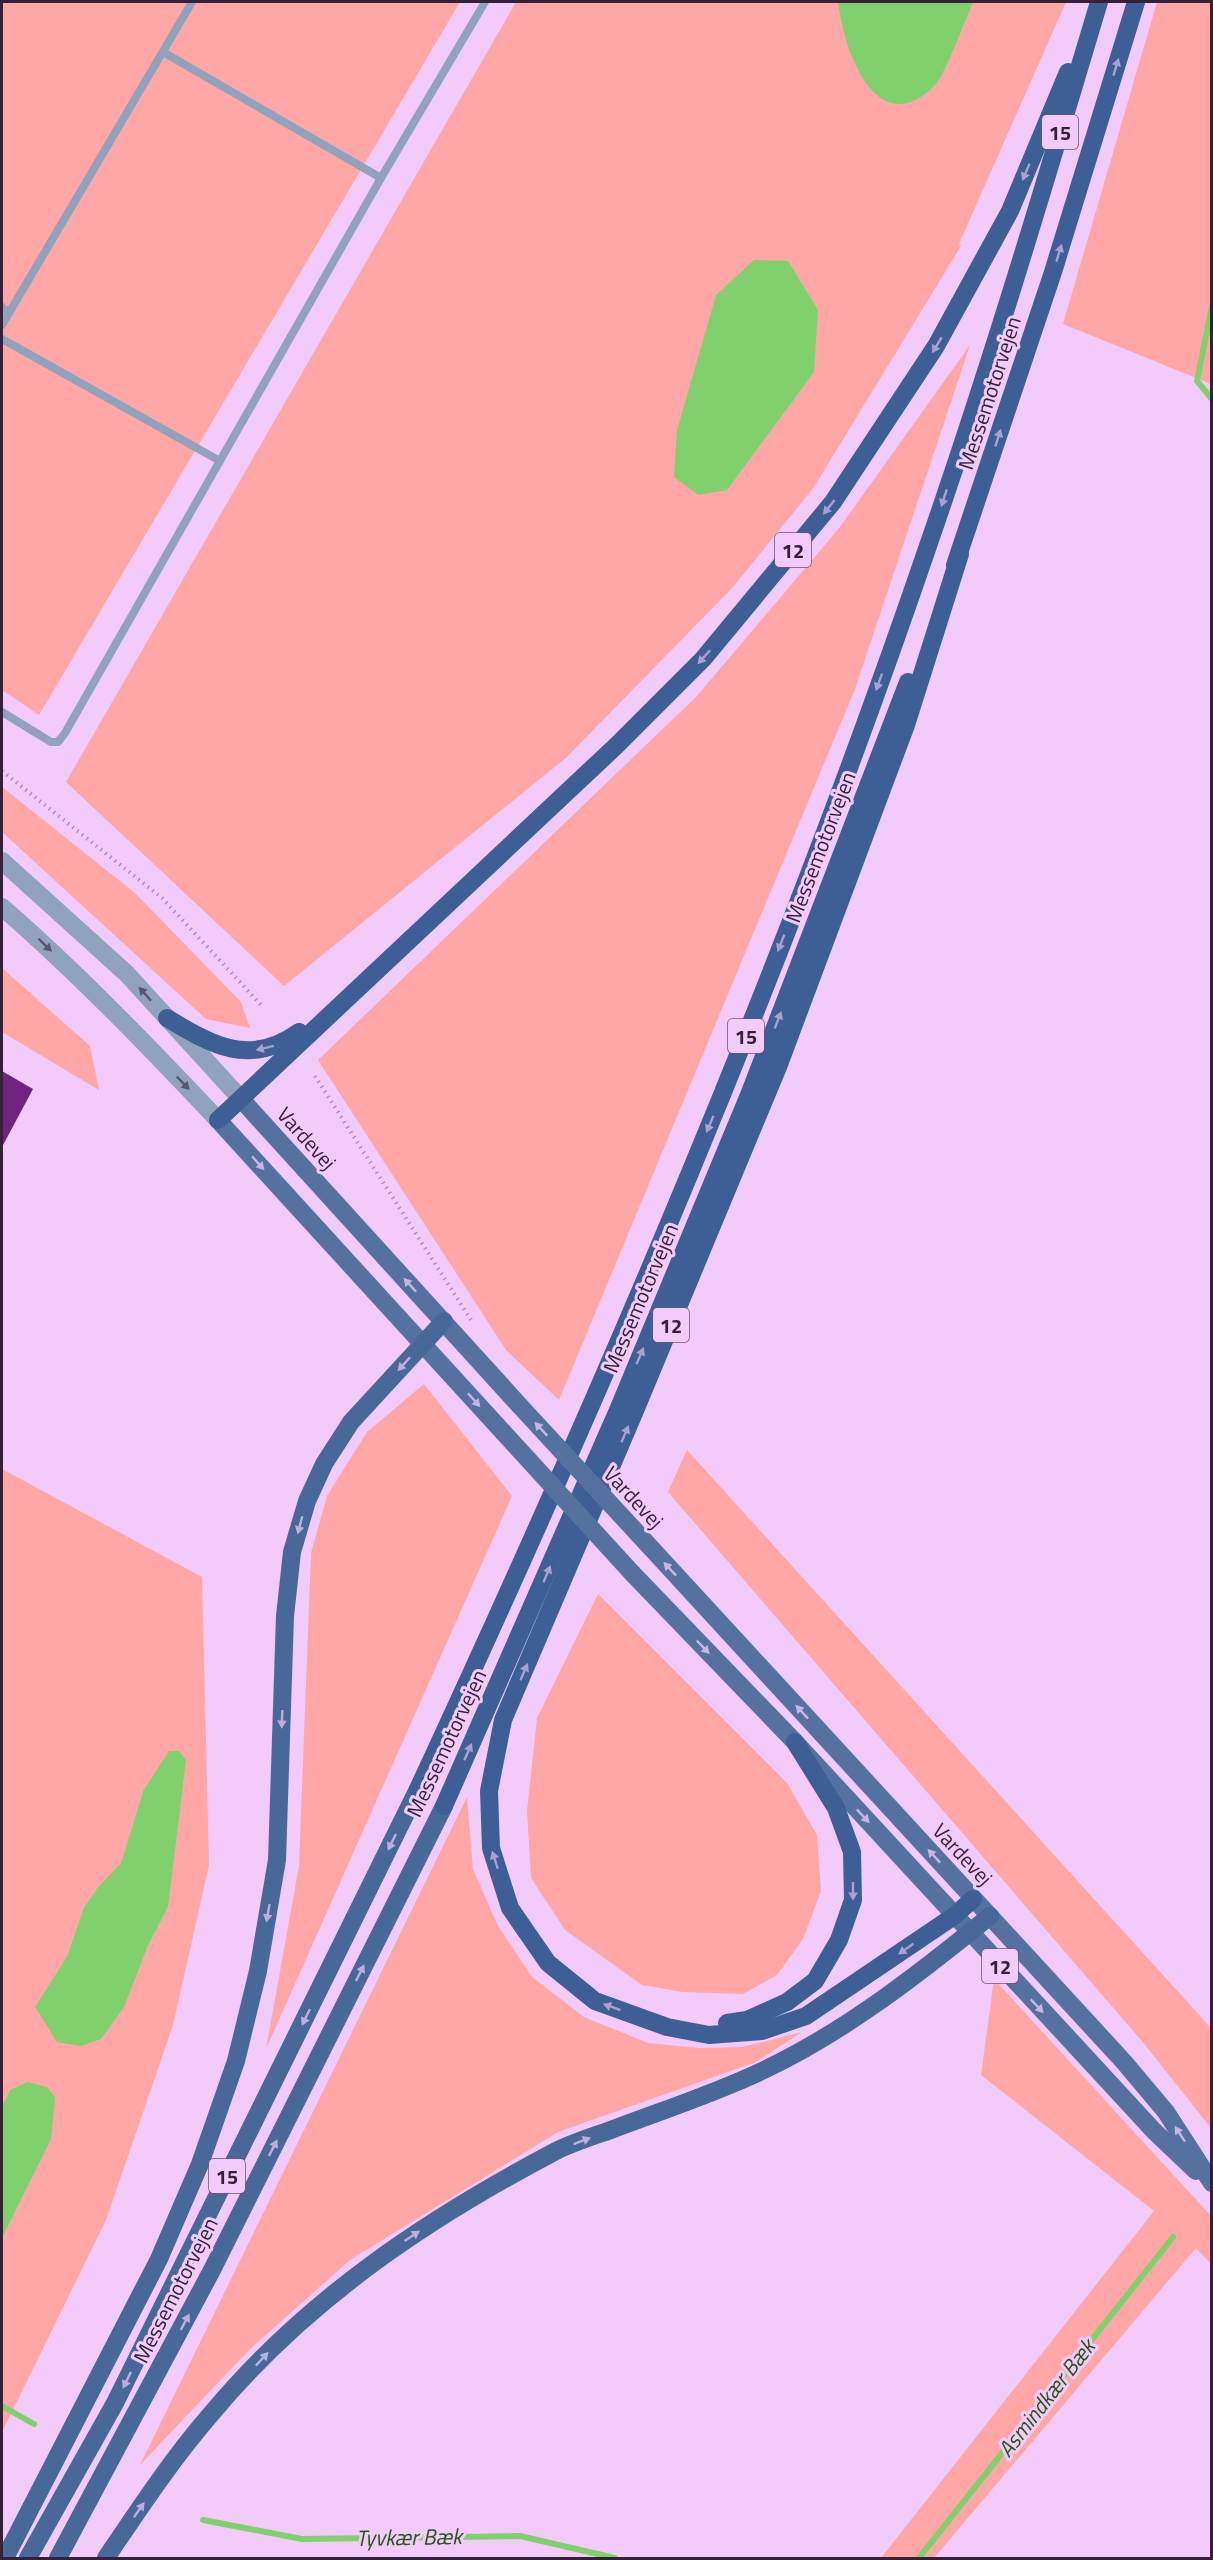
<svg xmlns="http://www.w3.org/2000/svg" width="1213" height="2560" viewBox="0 0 1213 2560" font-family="'Titillium Web',sans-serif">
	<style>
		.green { fill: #fea7a6; fill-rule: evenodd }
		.water { fill: #80d16d }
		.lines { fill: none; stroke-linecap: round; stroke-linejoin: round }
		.stream { stroke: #80d16d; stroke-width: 6 }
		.building { fill: #6f2480 }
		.path { stroke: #b090b7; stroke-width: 4; stroke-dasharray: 1.5 4.5; stroke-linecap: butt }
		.service { stroke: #91a2bc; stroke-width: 8 }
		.tertiary { stroke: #91a2bc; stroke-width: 18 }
		.primary { stroke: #5471a0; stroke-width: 18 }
		.trunk { stroke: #49689a; stroke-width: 18 }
		.motorway { stroke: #3e5f95; stroke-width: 18 }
		.primary-bridge { stroke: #5471a0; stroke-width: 18 }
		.oneway { fill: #aaa0d2 }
		.oneway2 { fill: #59556d }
		.oneway3 { fill: #cab4e4 }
		.oneway4 { fill: #bfadde }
		.labels { text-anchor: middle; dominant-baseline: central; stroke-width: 6; stroke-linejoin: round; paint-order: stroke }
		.shield { fill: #f2cbfb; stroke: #6d5472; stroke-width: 1.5 }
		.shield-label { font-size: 20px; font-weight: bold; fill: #342138 }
		.street-label { font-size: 21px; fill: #342138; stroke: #f2cbfb }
		.water-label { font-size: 22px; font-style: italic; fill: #225713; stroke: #f2cbfb }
	</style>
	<rect width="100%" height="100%" fill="#f2cbfb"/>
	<g class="green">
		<path d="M2 2H460L39 715 2 690Z"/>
		<path d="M516 2H1066L959 244 961 246 814 487 734 586 567 757 284 986 66 782Z"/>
		<path d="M1157 2H1211V384L1063 324Z"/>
		<path d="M970 345 855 689 559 1400 506 1350 318 1060 697 696 840 527Z"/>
		<path d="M2 787 135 893 241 1002 250 1028 206 1019 2 832Z"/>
		<path d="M2 968 90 1046 99 1090 2 1032Z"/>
		<path d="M424 1384 512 1496 266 2049 299 1866 311 1553 327 1496 367 1432Z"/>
		<path d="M687 1450 1211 2028V2128L1141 2040 668 1492Z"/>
		<path d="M2 1469 202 1577 209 1865 173 2025 106 2220 2 2432V2238L6 2228 10 2090 2 2106ZM143 1791 168 1907 147 1948 35 2007 67 1956 84 1907 98 1887 121 1863Z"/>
		<path d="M598 1594 787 1783 817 1835 821 1891 803 1939 777 1975 743 1994 683 1992 642 1985 565 1930 531 1878 527 1811 537 1718Z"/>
		<path d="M467 1797 473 1869 497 1924 532 1977 584 2017 648 2043 699 2048 743 2047 802 2032 756 2062 558 2132 350 2260 249 2350 140 2465Z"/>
		<path d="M994 1979 1211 2216V2264L1196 2248 934 2558H881L1154 2211 981 2075Z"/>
	</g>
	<g class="water">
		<path d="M838 2H973C966 18 945 75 935 85 876 145 843 48 838 2Z"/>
		<path d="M754 260 788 261 818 310 814 372 727 490 698 495 674 477 677 430 716 295Z"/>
		<path d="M169 1751H179L186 1760 168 1907 147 1948 124 2007 101 2039 81 2046 57 2042 35 2007 67 1956 84 1907 98 1887 121 1863 143 1791Z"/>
		<path d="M27 2082 47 2087 55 2097 51 2139 2 2238V2106L10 2090Z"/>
	</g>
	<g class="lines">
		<g class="stream">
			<path d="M1212 306 1197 381 1212 399"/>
			<path d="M2 2406 34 2424"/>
			<path d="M203 2520 302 2539 520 2536 615 2558"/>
			<path d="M919 2558 1173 2237"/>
		</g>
	</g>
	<path class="building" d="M2 1071 33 1089 2 1147Z"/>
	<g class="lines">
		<g class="path">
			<path d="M2 771 162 898 262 1006"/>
			<path d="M315 1076 473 1323"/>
		</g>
		<g class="service">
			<path d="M163 52 381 178"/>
			<path d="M2 307 9 313 192 2"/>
			<path d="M2 325 9 313"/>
			<path d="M2 339 220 461"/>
			<path d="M2 712 51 742H58L65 733 381 178 485 2"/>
		</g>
		<g class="tertiary">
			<path d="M2 861 127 974 241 1099"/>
			<path d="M2 907C78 973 148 1046 218 1120"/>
		</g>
		<g class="primary">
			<path d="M241 1099 520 1406"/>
			<path d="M218 1120 503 1432"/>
			<path d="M652 1549 1124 2062 1166 2112 1212 2183"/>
			<path d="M633 1574 795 1742 1154 2131 1196 2171"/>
		</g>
		<g class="trunk">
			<path d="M5 2558 159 2259 200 2164 236 2061 258 1971 277 1860 285 1616 292 1552 307 1501 324 1464 351 1422 444 1321"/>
			<path d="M28 2558 115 2403 418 1789"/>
			<path d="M58 2558 212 2270 444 1806"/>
			<path d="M106 2558C139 2509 172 2459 211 2414 306 2300 425 2220 556 2151 572 2143 591 2137 608 2131 660 2111 714 2094 764 2070 846 2031 920 1973 990 1916"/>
		</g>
		<g class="motorway">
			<path d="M960 554 906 725 778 1067 634 1413 503 1720 489 1791 491 1848 510 1908 548 1963 595 2001 667 2027 709 2035 762 2031 806 2016 954 1916 973 1899"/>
			<path d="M955 565 1053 272 1136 2"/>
			<path d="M167 1018C213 1046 250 1067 299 1032"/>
			<path d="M218 1120 617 745 703 659 833 502 936 346 1010 211 1068 72"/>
			<path d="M418 1789C607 1382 784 968 929 543 991 364 1045 183 1099 2"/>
			<path d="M444 1806 618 1410 749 1095 908 682"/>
			<path d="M727 2023 747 2020 787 2002 815 1981 839 1940 853 1900 852 1852 836 1808 795 1742"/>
		</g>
		<g class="primary-bridge">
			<path d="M520 1406 652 1549"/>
			<path d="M503 1432 633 1574"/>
		</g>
	</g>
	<defs><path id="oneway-solid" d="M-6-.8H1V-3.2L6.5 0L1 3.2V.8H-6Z" transform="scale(1.5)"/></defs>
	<g class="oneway">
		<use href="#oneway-solid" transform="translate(1116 67) rotate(-73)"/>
		<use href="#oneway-solid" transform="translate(1026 172) rotate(113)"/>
		<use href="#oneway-solid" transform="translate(1059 253) rotate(-73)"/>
		<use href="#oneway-solid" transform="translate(937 345) rotate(121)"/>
		<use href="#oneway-solid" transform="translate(998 438) rotate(-72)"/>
		<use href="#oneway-solid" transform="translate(944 498) rotate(108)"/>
		<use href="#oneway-solid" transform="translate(829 507) rotate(128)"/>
		<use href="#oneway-solid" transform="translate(704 657) rotate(132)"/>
		<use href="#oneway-solid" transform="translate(879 682) rotate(110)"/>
		<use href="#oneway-solid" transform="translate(781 943) rotate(111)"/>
		<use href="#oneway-solid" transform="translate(778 1020) rotate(-69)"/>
		<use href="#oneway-solid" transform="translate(265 1048) rotate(166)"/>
		<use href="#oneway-solid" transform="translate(710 1124) rotate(113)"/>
		<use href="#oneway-solid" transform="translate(640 1356) rotate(-67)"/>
		<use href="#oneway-solid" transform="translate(625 1434) rotate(-67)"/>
		<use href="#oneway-solid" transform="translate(547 1574) rotate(-67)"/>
		<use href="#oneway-solid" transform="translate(524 1672) rotate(-67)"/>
		<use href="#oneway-solid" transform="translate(468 1752) rotate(-66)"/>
		<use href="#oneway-solid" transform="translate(495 1860) rotate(-108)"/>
		<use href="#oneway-solid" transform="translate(853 1891) rotate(90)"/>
		<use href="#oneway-solid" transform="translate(906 1949) rotate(145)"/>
		<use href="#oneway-solid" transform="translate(612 2007) rotate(-160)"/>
	</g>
	<g class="oneway2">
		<use href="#oneway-solid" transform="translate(45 945) rotate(44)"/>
		<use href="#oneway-solid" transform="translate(145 994) rotate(-132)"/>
		<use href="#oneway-solid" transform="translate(183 1083) rotate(46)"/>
	</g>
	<g class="oneway3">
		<use href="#oneway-solid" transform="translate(258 1163) rotate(48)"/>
		<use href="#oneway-solid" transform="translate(410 1285) rotate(-132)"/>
		<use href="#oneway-solid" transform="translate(474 1400) rotate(48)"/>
		<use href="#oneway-solid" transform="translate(541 1429) rotate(-133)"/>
		<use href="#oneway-solid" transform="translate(670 1569) rotate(-133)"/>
		<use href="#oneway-solid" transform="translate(703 1647) rotate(46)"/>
		<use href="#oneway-solid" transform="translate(802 1712) rotate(-133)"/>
		<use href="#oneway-solid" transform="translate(863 1816) rotate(47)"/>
		<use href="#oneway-solid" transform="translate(934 1856) rotate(-133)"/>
		<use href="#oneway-solid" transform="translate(1037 2006) rotate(47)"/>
		<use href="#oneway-solid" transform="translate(1180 2134) rotate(-123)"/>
	</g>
	<g class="oneway4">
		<use href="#oneway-solid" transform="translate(404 1364) rotate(132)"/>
		<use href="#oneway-solid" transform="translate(300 1525) rotate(105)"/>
		<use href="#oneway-solid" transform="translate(282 1719) rotate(92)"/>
		<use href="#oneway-solid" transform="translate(392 1842) rotate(116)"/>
		<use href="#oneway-solid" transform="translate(268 1913) rotate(100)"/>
		<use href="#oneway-solid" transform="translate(360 1973) rotate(-63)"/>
		<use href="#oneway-solid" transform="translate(306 2017) rotate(116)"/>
		<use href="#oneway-solid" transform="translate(582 2141) rotate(-21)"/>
		<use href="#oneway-solid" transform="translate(273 2148) rotate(-63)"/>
		<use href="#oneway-solid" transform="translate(412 2236) rotate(-34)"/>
		<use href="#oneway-solid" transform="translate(185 2322) rotate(-62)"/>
		<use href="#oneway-solid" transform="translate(262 2359) rotate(-47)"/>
		<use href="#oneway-solid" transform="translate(127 2380) rotate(116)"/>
		<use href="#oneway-solid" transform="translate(139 2510) rotate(-55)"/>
	</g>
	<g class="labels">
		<g class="shield">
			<rect x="1042" y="115" width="36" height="34" rx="4.5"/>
			<rect x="775" y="533" width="36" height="34" rx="4.5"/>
			<rect x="728" y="1019" width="36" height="34" rx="4.5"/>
			<rect x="653" y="1308" width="36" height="34" rx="4.5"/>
			<rect x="982" y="1949" width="36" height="34" rx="4.5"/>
			<rect x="209" y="2159" width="36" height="34" rx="4.5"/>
		</g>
		<g class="shield-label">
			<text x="1060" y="132">15</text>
			<text x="793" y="550">12</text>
			<text x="746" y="1036">15</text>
			<text x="671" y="1325">12</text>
			<text x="1000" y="1966">12</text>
			<text x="227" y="2176">15</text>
		</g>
		<g class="street-label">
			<text transform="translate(989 393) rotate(-72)">Messemotorvejen</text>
			<text transform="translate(820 847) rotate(-69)">Messemotorvejen</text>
			<text transform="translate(307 1138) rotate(48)">Vardevej</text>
			<text transform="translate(640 1298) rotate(-67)">Messemotorvejen</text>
			<text transform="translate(634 1497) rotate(47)">Vardevej</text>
			<text transform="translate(446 1743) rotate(-65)">Messemotorvejen</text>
			<text transform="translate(963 1854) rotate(47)">Vardevej</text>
			<text transform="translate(175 2290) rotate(-63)">Messemotorvejen</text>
		</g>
		<g class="water-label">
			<text transform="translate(1046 2398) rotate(-52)">Asmindkær Bæk</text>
			<text transform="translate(409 2537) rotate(-1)">Tyvkær Bæk</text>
		</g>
	</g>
	<rect width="1213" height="2560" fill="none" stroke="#342138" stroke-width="6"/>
</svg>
